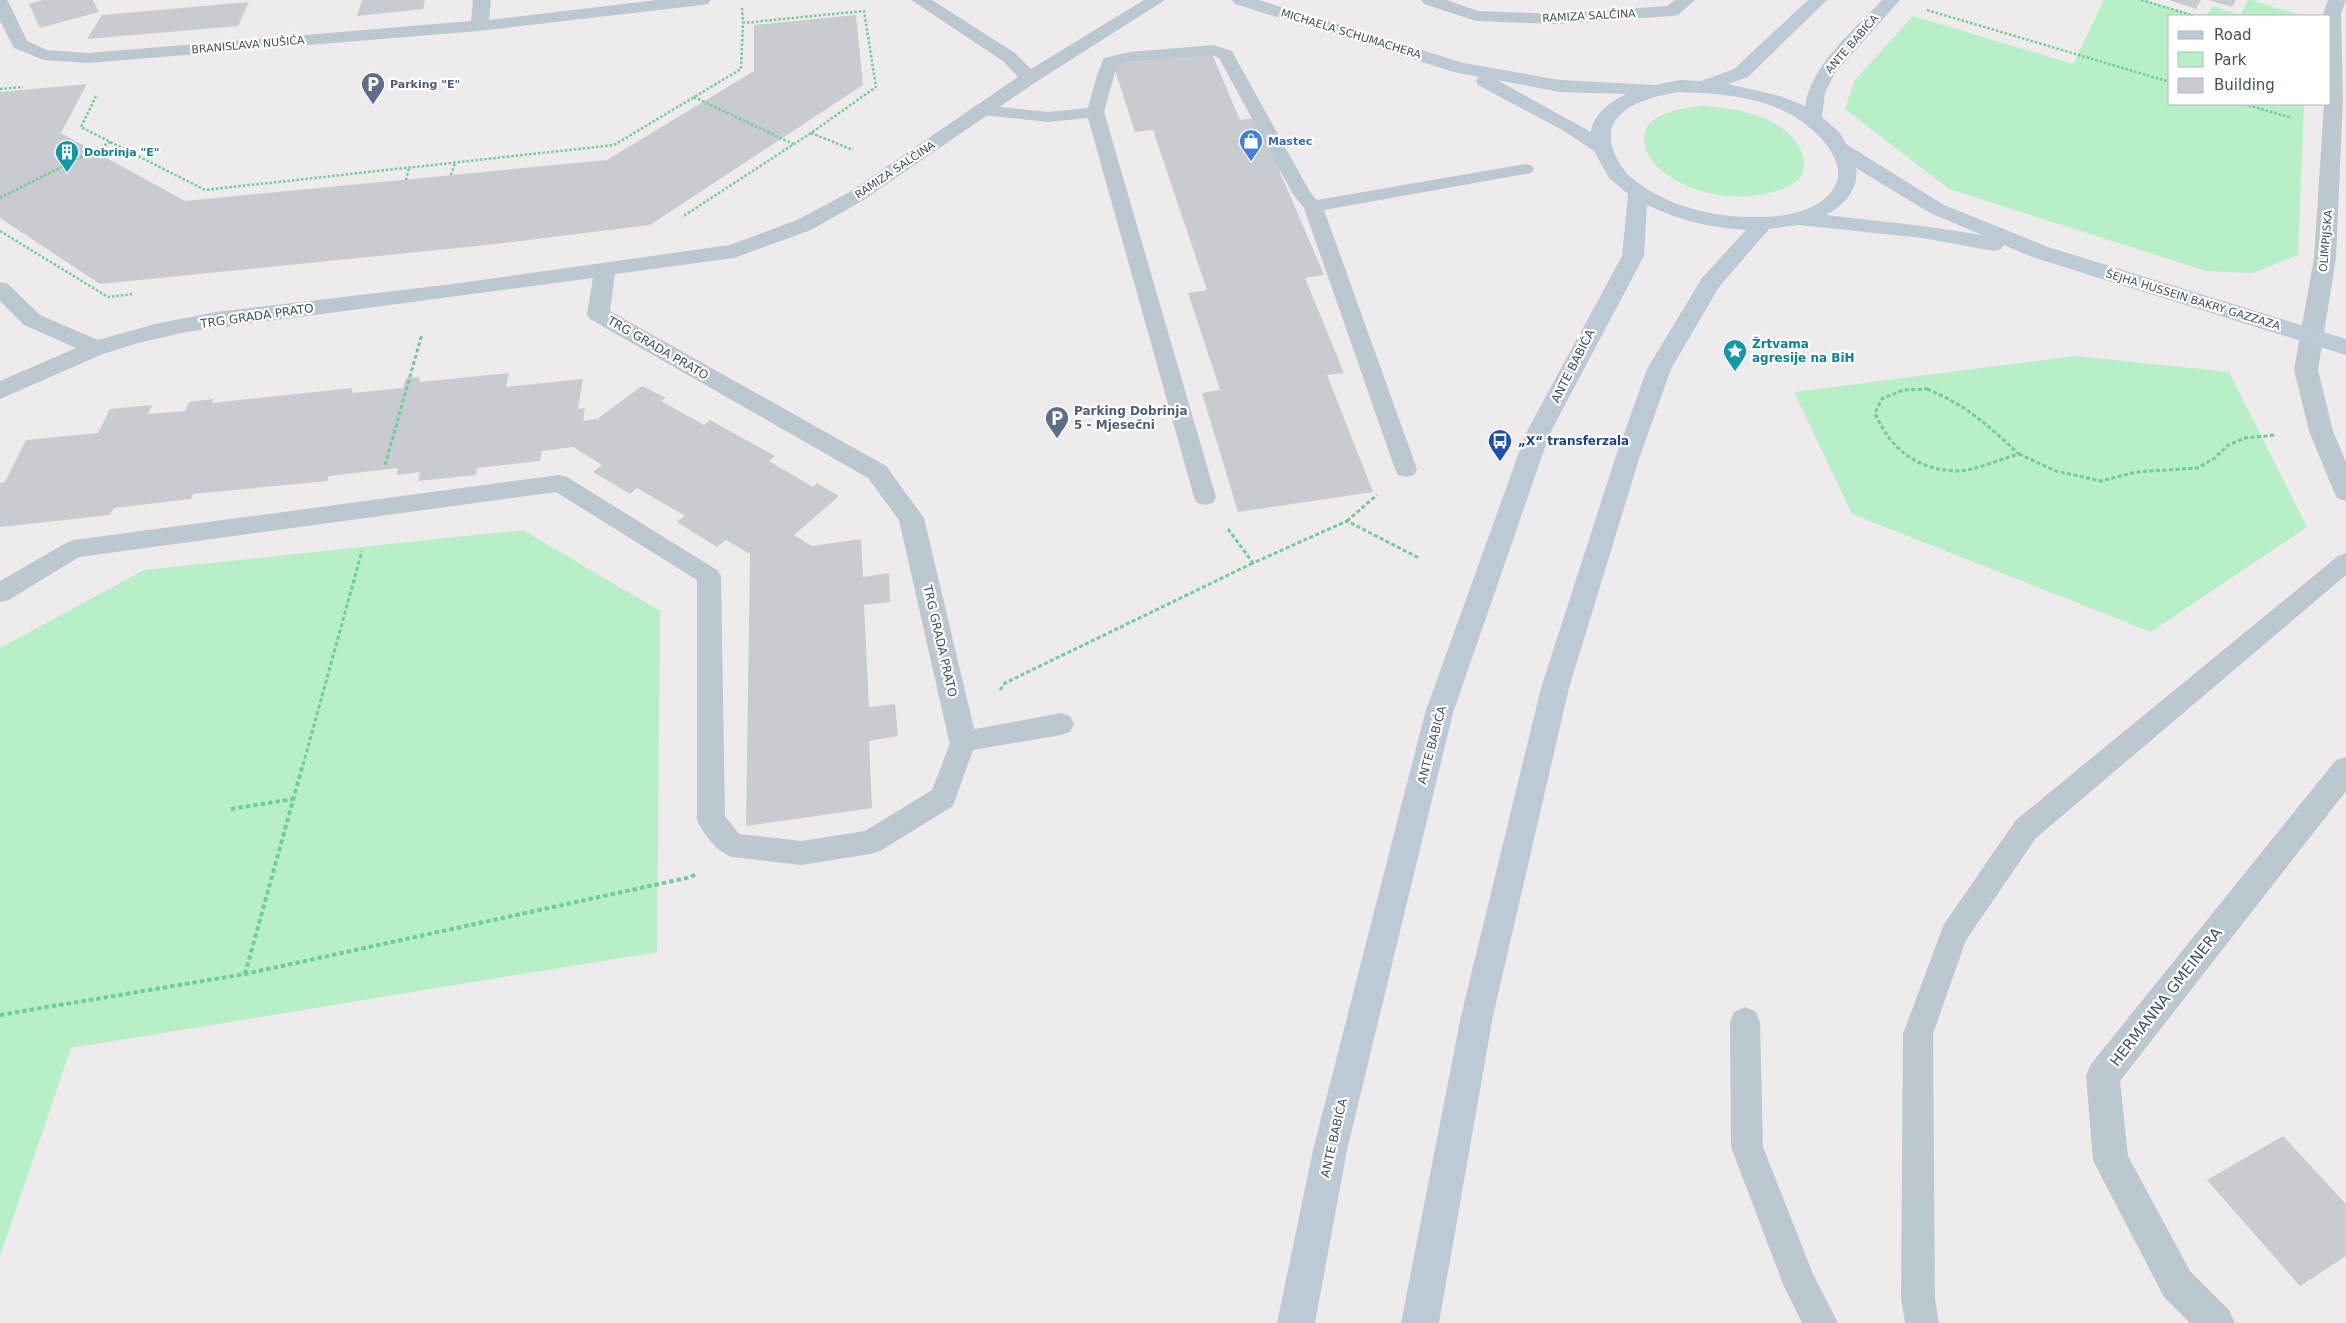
<svg xmlns="http://www.w3.org/2000/svg" width="2346" height="1323" viewBox="0 0 2346 1323" font-family="'DejaVu Sans',sans-serif">
	<style>
		.green { fill: #b7efc7 }
		.building { fill: #c8ccd1 }
		.lines { fill: none; stroke-linecap: round; stroke-linejoin: round }
		.path-far2 { stroke: #6ece95; stroke-width: 2.5; stroke-dasharray: 2.5 2; stroke-linecap: butt }
		.path-far1 { stroke: #6ece95; stroke-width: 3; stroke-dasharray: 4 2.5; stroke-linecap: butt }
		.path { stroke: #6ece95; stroke-width: 4; stroke-dasharray: 4.5 3; stroke-linecap: butt }
		.lane { fill: #bcc8cf; fill-rule: evenodd }
		.street { fill: #bcc8cf; fill-rule: evenodd }
		.secondary { fill: #bbcad4; fill-rule: evenodd }
		.labels { text-anchor: middle; dominant-baseline: central; stroke-width: 4.5; stroke-linejoin: round; paint-order: stroke }
		.far-street-label { font-size: 11px; fill: #44515a; stroke: #fff }
		.far-service-label { font-size: 11px; font-weight: bold; fill: #4e5e75; stroke: #fff; text-anchor: start }
		.far-shop-label { font-size: 11px; font-weight: bold; fill: #366cbe; stroke: #fff; text-anchor: start }
		.far-culture-label { font-size: 11px; font-weight: bold; fill: #0d838f; stroke: #fff; text-anchor: start }
		.street-label { font-size: 12px; fill: #44515a; stroke: #fff }
		.culture-label { font-size: 12px; font-weight: bold; fill: #0d838f; stroke: #fff; text-anchor: start }
		.service-label { font-size: 12px; font-weight: bold; fill: #4e5e75; stroke: #fff; text-anchor: start }
		.transit-label { font-size: 12px; font-weight: bold; fill: #164399; stroke: #fff; text-anchor: start }
		.near-street-label { font-size: 15px; fill: #44515a; stroke: #fff }
	</style>
	<rect width="100%" height="100%" fill="#efebec"/>
	<g class="green">
		<path d="M2104 0H2145L2198 16H2170V104H2304L2298 255 2253 273 2206 271 1949 189 1845 109 1855 80 1913 16 2073 64Z"/>
		<path d="M2248 0H2251L2303 16H2206L2213 6 2240 15Z"/>
		<path d="M1702 106C1737 108 1788 116 1802 154 1805 161 1805 168 1801 176 1796 184 1784 189 1776 191 1739 203 1691 195 1661 170 1653 164 1647 155 1645 145 1638 114 1680 108 1702 106Z"/>
		<path d="M2076 356 2229 372 2307 527 2151 632 1852 514 1794 392Z"/>
		<path d="M523 530 660 611 657 952 71 1048 0 1256V648L144 570Z"/>
	</g>
	<g class="building">
		<path d="M43 0H93L99 12 40 28 29 4Z"/>
		<path d="M362 0H425L423 9 357 16Z"/>
		<path d="M2169 0H2201L2196 9Z"/>
		<path d="M2209 0H2236L2232 7Z"/>
		<path d="M249 2 238 26 87 39 102 15Z"/>
		<path d="M856 15 863 85 650 225 487 245 100 284 0 218V92L87 84 61 133 185 201 607 160 754 71V25Z"/>
		<path d="M1212 54 1240 120 1257 118 1324 275 1305 278 1344 373 1327 375 1373 492 1238 512 1202 393 1220 390 1188 293 1207 290 1153 130 1135 132 1113 64Z"/>
		<path d="M509 373 506 387 583 379 578 409 585 408 583 421 597 419 642 386 666 398 661 401 704 425 710 420 775 456 769 461 813 487 817 483 839 496 794 535 812 546 861 539 863 577 889 573 890 602 864 605 869 707 895 704 898 736 869 741 872 808 746 826 750 554 726 540 717 547 677 522 685 516 637 488 630 494 593 472 602 465 573 447 542 451 540 461 477 468 476 475 418 481 420 472 397 475 398 468 329 476 327 481 193 494 191 499 114 508 110 515 0 527V483L5 482 26 440 98 433 110 409 152 405 148 414 185 411 189 402 214 399 212 403 352 388V393L403 388 406 378 419 377 420 382Z"/>
		<path d="M2283 1136 2346 1204V1256L2300 1286 2207 1180Z"/>
	</g>
	<g class="lines">
		<g class="path-far2">
			<path d="M2141 0 2195 16"/>
			<path d="M742 8 743 23"/>
			<path d="M1927 10 2170 82"/>
			<path d="M0 89 23 87"/>
			<path d="M96 96 81 127 205 190 614 145 741 69 743 23 864 11 876 87 811 133 682 217"/>
			<path d="M694 97 793 144"/>
			<path d="M2244 104 2292 118"/>
			<path d="M811 133 853 150"/>
			<path d="M451 175 455 163"/>
			<path d="M406 180 409 168"/>
			<path d="M0 198 111 142"/>
			<path d="M0 231 108 297 133 294"/>
		</g>
		<g class="path-far1">
			<path d="M1927 389C1968 406 1987 425 2019 454 2004 458 1973 471 1959 471 1918 471 1890 449 1875 413L1882 399 1903 390Z"/>
			<path d="M2019 454 2056 471 2101 481 2136 472 2197 468 2215 458 2228 445 2245 438 2276 435"/>
			<path d="M385 465 422 334"/>
			<path d="M1347 521 1377 495"/>
			<path d="M1228 529 1253 563 1347 521 1419 558"/>
			<path d="M1000 690 1005 683 1253 563"/>
			<path d="M303 765 362 551"/>
		</g>
		<g class="path">
			<path d="M231 809 293 799"/>
			<path d="M245 974 303 764"/>
			<path d="M0 1015 245 974 691 877 697 873"/>
		</g>
		<g class="lane">
			<path d="M1213 45 1232 51 1234 55 1310 192 1317 200 1525 164 1531 165 1534 169 1531 173 1525 174 1324 210 1417 469 1414 475 1406 477 1398 475 1395 469 1304 208 1293 194 1219 58 1211 55 1130 62 1117 65 1104 112 1216 497 1213 503 1205 505 1197 503 1194 497 1088 118 1048 122 982 115 976 114 973 110 976 106 982 105 1048 112 1088 108 1097 75 1104 58 1129 52Z"/>
			<path d="M559 475 567 477 717 570 721 576 725 816 739 834 801 841 865 831 932 790 954 733 1061 713 1070 716 1074 724 1070 732 1061 735 973 750 953 806 880 851 870 854 801 865 732 857C717 852 704 835 697 820V580L556 492 79 557 9 600 0 602V581L66 543 74 540Z"/>
			<path d="M2346 553V575L2036 838 1966 940 1933 1034 1935 1298 1939 1323H1905L1901 1298 1903 1034 1944 924 2016 820 2338 556Z"/>
			<path d="M1745 1007 1756 1012 1760 1022 1763 1147 1813 1274 1838 1323H1802L1783 1284 1731 1147 1730 1022 1734 1012Z"/>
		</g>
		<g class="street">
			<path d="M0 0H7L9 3 27 41 47 50 88 53 471 21 473 0H491L489 20 657 0H711L708 4 702 5 479 31 88 63 44 60 14 48 0 21Z"/>
			<path d="M911 0H932L1015 53 1031 69 1144 0H1165L1036 82 862 201 811 230 734 258 615 274 610 311 886 466 924 518 977 741 973 750 963 753 953 750 949 741 899 520 868 478 590 319 587 314 593 278 186 332 138 343 103 354 0 399V381L76 348 24 325 0 301V282L8 284 40 315 98 340 155 324 216 312 453 284 730 245 797 220 848 193 1018 77 1003 61Z"/>
			<path d="M1421 0H1447L1478 11 1556 14 1667 6 1675 0H1695L1678 15 1672 16 1556 24 1476 21 1424 4Z"/>
			<path d="M2328 0H2346L2341 14 2343 99 2336 258 2318 370 2333 431 2346 462V501L2337 498 2334 492 2309 431 2294 370 2314 258 2324 104H2330V16H2323V14Z"/>
			<path d="M2346 757V791L2120 1081 2128 1156 2190 1271 2229 1310 2235 1323H2190L2164 1297 2099 1172 2093 1160 2086 1076 2091 1064 2336 760Z"/>
		</g>
		<path class="secondary" d="M1232 0H1259L1464 63 1560 80 1655 85 1679 80 1701 81 1734 69 1808 0H1827L1748 77 1728 84 1780 96 1805 106C1811 65 1854 30 1882 0H1900L1835 73 1825 93 1822 117 1840 133 1846 144 1944 205 2048 247 2346 339V355L2032 257 2004 245 2001 249 1994 251 1923 238 1798 225 1769 229 1719 287 1671 369 1639 459 1569 688 1493 1016 1439 1323H1401L1461 1016 1541 688 1615 459 1647 369 1702 278 1746 230C1712 228 1678 220 1647 205L1644 256 1550 433 1453 713 1347 1150 1315 1323H1277L1313 1150 1425 713 1526 433 1622 256 1628 194 1609 178 1594 151 1564 131 1478 85 1476 81 1479 77 1454 72 1235 4ZM1497 80 1560 92 1626 94C1611 102 1593 113 1591 132ZM1679 92C1716 93 1756 96 1790 114 1812 126 1854 162 1832 191 1816 212 1784 217 1759 217 1718 218 1671 208 1637 182 1625 174 1618 163 1613 149 1600 109 1649 97 1679 92ZM1856 168 1930 213 1982 235 1923 226 1826 215C1845 205 1859 189 1856 168Z"/>
	</g>
	<defs>
		<g id="parking-pin" transform="scale(1.25)"><path d="M0 17L-7.5 6A9.5 9.5 0 1 1 7.5 6Z" fill="#5c6f8a" stroke="#fff"/><path d="M-3.5-5.5H1a3.5 3.5 0 0 1 0 7H-1V5.5H-3.5ZM-1-3.4V-.6H.8a1.4 1.4 0 0 0 0-2.8Z" fill="#fff"/></g>
		<g id="shop-pin" transform="scale(1.25)"><path d="M0 17L-7.5 6A9.5 9.5 0 1 1 7.5 6Z" fill="#3f7fe0" stroke="#fff"/><path d="M-5-2.5h2.3a2.7 3.5 0 0 1 5.4 0H5L5.5 6h-11ZM-1.5-2.5h3a1.5 2.3 0 0 0-3 0Z" fill="#fff"/></g>
		<g id="building-pin" transform="scale(1.25)"><path d="M0 17L-7.5 6A9.5 9.5 0 1 1 7.5 6Z" fill="#0f9aa8" stroke="#fff"/><path d="M-4-6H4V6H1V3H-1V6H-4ZM-2.5-4.3h1.7v1.8h-1.7ZM.8-4.3h1.7v1.8H.8ZM-2.5-1h1.7V.8h-1.7ZM.8-1h1.7V.8H.8Z" fill="#fff"/></g>
		<g id="sight-pin" transform="scale(1.25)"><path d="M0 17L-7.5 6A9.5 9.5 0 1 1 7.5 6Z" fill="#0f9aa8" stroke="#fff"/><path d="M0-6L1.8-2.2L6-1.7L2.9 1.2L3.7 5.4L0 3.3L-3.7 5.4L-2.9 1.2L-6-1.7L-1.8-2.2Z" fill="#fff"/></g>
		<g id="bus-pin" transform="scale(1.25)"><path d="M0 17L-7.5 6A9.5 9.5 0 1 1 7.5 6Z" fill="#1a4fb4" stroke="#fff"/><path d="M-5-6H5V4H4V6H2V4H-2V6H-4V4H-5ZM-3.5-4V0h7V-4ZM-3.5 1.2v1.5H-2V1.2ZM2 1.2v1.5H3.5V1.2Z" fill="#fff"/></g>
	</defs>
	<g fill-rule="evenodd">
		<use href="#parking-pin" x="373" y="84"/>
		<use href="#shop-pin" x="1251" y="141"/>
		<use href="#building-pin" x="67" y="152"/>
		<use href="#sight-pin" x="1735" y="351"/>
		<use href="#parking-pin" x="1057" y="418"/>
		<use href="#bus-pin" x="1500" y="441"/>
	</g>
	<g class="labels">
		<g class="far-street-label">
			<text transform="translate(1589 16) rotate(-3)">RAMIZA SALČINA</text>
			<text transform="translate(1351 34) rotate(17)">MICHAELA SCHUMACHERA</text>
			<text transform="translate(1852 44) rotate(-49)">ANTE BABIĆA</text>
			<text transform="translate(248 45) rotate(-5)">BRANISLAVA NUŠIĆA</text>
			<text transform="translate(895 170) rotate(-34)">RAMIZA SALČINA</text>
			<text transform="translate(2326 241) rotate(-85)">OLIMPIJSKA</text>
			<text transform="translate(2193 300) rotate(17)">ŠEJHA HUSSEIN BAKRY GAZZAZA</text>
		</g>
		<g class="far-service-label">
			<text x="390" y="84">Parking "E"</text>
		</g>
		<g class="far-shop-label">
			<text x="1268" y="141">Mastec</text>
		</g>
		<g class="far-culture-label">
			<text x="84" y="152">Dobrinja "E"</text>
		</g>
		<g class="street-label">
			<text transform="translate(257 316) rotate(-8)">TRG GRADA PRATO</text>
			<text transform="translate(658 348) rotate(30)">TRG GRADA PRATO</text>
			<text transform="translate(1573 366) rotate(-63)">ANTE BABIĆA</text>
			<text transform="translate(940 641) rotate(77)">TRG GRADA PRATO</text>
			<text transform="translate(1432 745) rotate(-75)">ANTE BABIĆA</text>
			<text transform="translate(1334 1138) rotate(-77)">ANTE BABIĆA</text>
		</g>
		<g class="culture-label">
			<text x="1752" y="344">Žrtvama<tspan x="1752" dy="14">agresije na BiH</tspan></text>
		</g>
		<g class="service-label">
			<text x="1074" y="411">Parking Dobrinja<tspan x="1074" dy="14">5 - Mjesečni</tspan></text>
		</g>
		<g class="transit-label">
			<text x="1518" y="441">„X“ transferzala</text>
		</g>
		<g class="near-street-label">
			<text transform="translate(2166 997) rotate(-52)">HERMANNA GMEINERA</text>
		</g>
	</g>
	<rect x="2168" y="15" width="162" height="90" fill="#ffffff" stroke="#b4b9bd"/>
	<rect x="2178" y="31" width="25" height="8" fill="#bbcad4" stroke="#b4b9bd"/>
	<text x="2214" y="40" font-size="15" fill="#44515a">Road</text>
	<rect x="2178" y="52" width="25" height="15" fill="#b7efc7" stroke="#b4b9bd"/>
	<text x="2214" y="65" font-size="15" fill="#44515a">Park</text>
	<rect x="2178" y="78" width="25" height="15" fill="#c8ccd1" stroke="#b4b9bd"/>
	<text x="2214" y="90" font-size="15" fill="#44515a">Building</text>
</svg>
